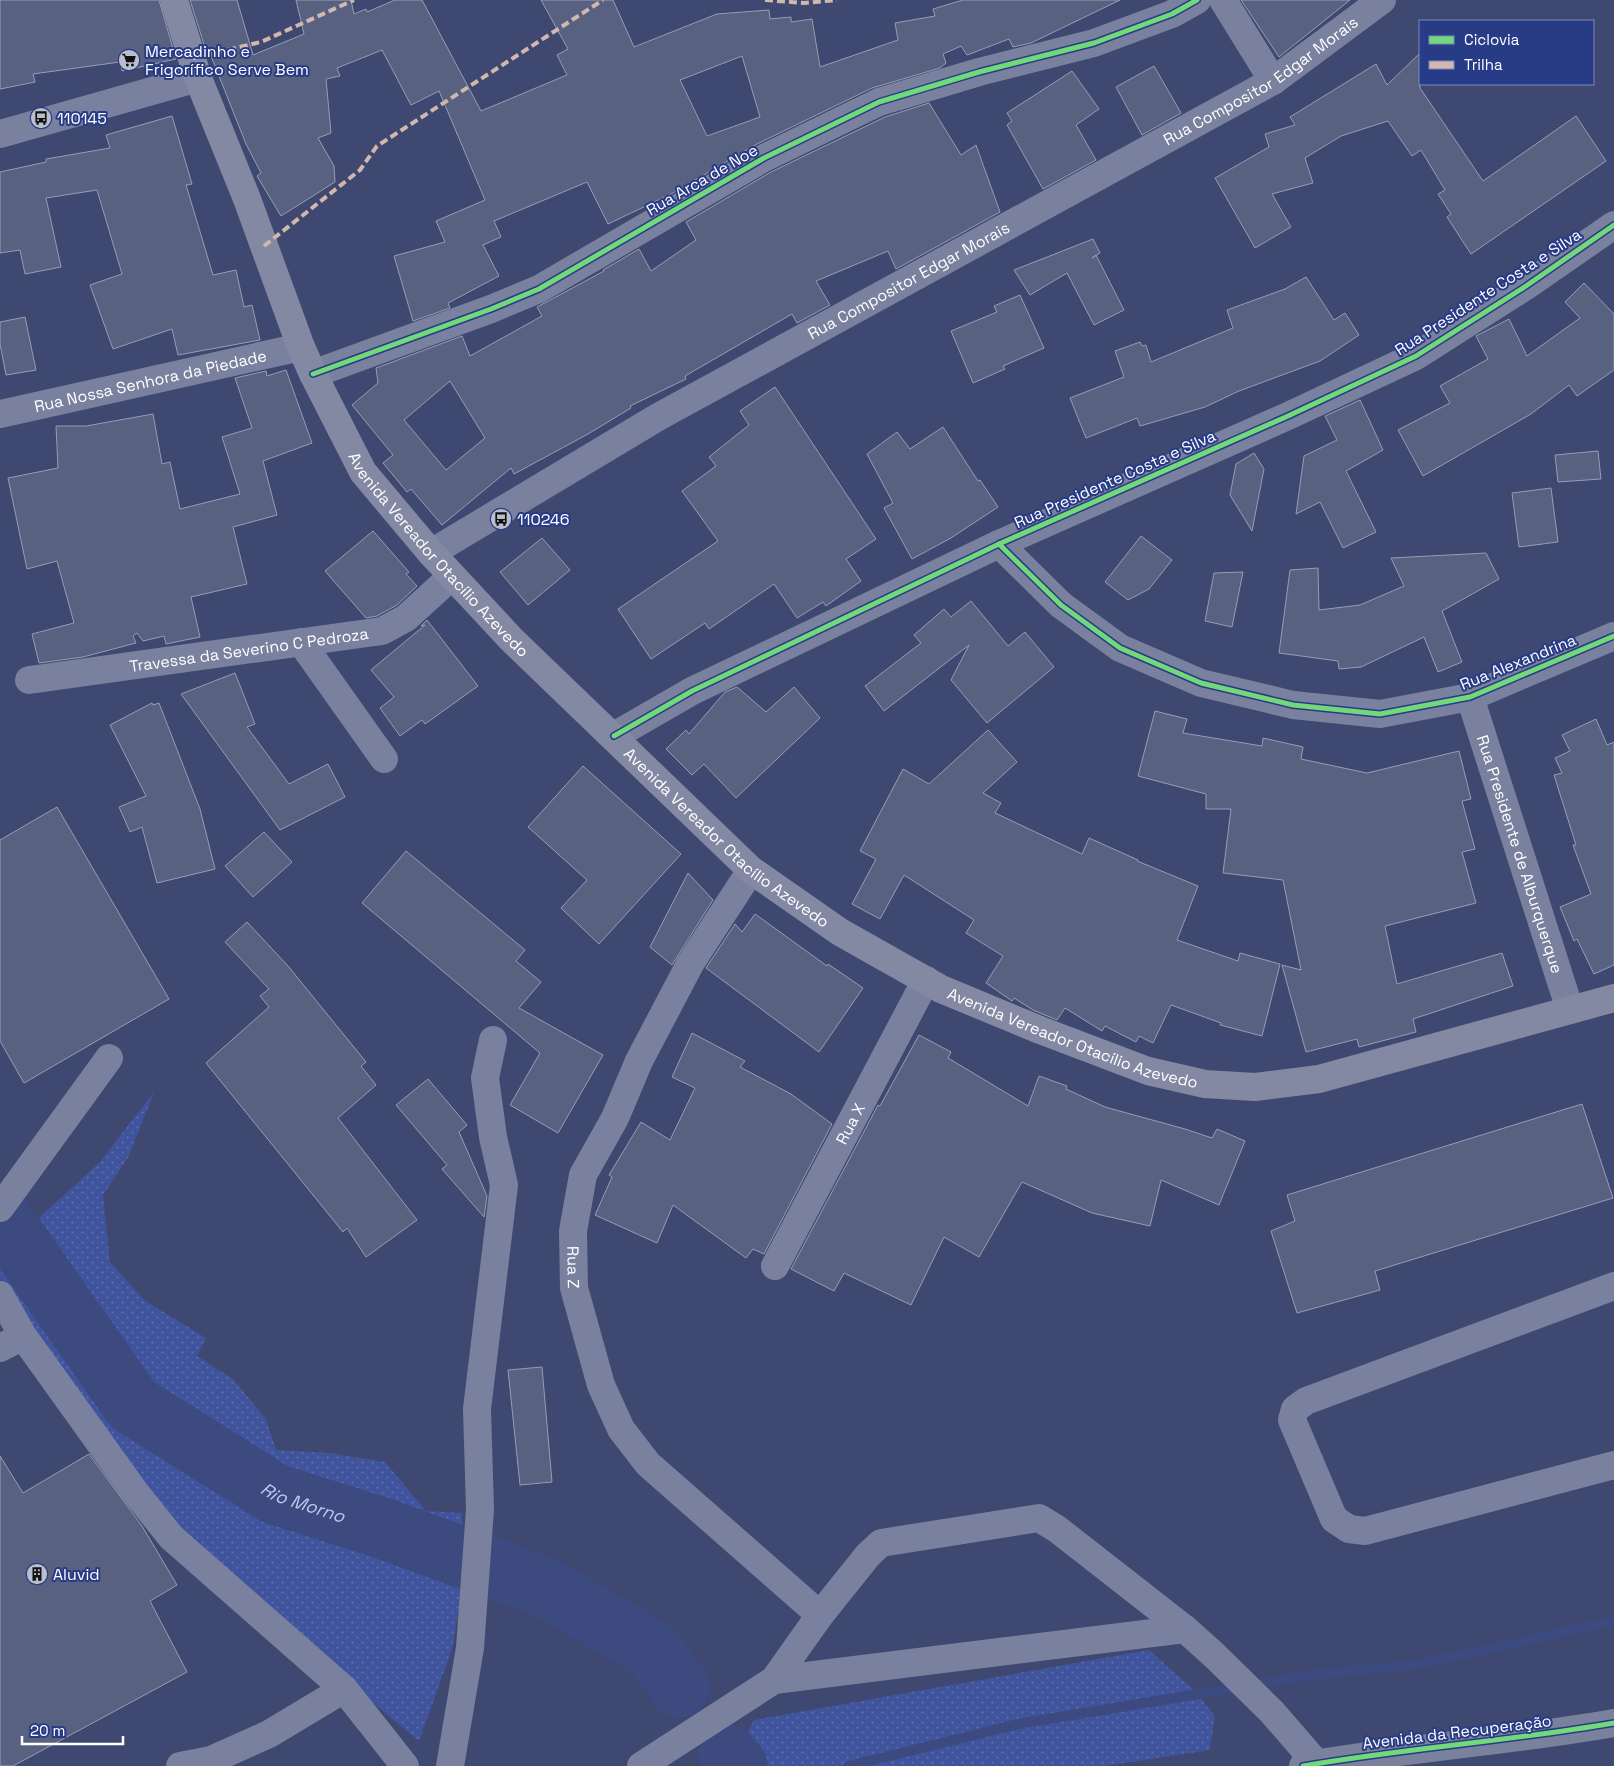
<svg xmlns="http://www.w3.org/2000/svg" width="1614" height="1766" viewBox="0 0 1614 1766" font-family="'Space Grotesk',sans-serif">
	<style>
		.grass { fill: url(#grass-dots) }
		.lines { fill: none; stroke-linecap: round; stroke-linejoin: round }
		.stream { stroke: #3d4a7f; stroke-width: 10 }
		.river { stroke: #3d4a7f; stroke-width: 61 }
		.building { fill: #596181; stroke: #979db4; fill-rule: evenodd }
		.minor { stroke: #7a819e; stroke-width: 28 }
		.major { stroke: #8389a3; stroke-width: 28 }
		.highway { stroke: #7a819d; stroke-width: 28 }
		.quiet { stroke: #d1b7ad; stroke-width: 4; stroke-dasharray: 8 4; stroke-linecap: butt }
		.cycleway-casing { stroke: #283b86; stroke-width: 8 }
		.cycleway { stroke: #71d979; stroke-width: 5 }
		.labels { text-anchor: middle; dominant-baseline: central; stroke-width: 4; stroke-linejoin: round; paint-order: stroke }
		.poi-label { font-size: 16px; fill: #fff; stroke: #283b86; text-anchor: start }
		.street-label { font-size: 16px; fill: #fff; stroke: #283b86 }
		.water-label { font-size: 18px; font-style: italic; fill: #bfc9ef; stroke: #283b86 }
	</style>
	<defs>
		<pattern id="grass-dots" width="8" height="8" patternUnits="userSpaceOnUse" patternTransform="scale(1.25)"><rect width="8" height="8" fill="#40539d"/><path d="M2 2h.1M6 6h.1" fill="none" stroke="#5d6dac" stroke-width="1.8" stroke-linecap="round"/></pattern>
	</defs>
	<rect width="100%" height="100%" fill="#3e4870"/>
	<g class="grass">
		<path d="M154 1092 128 1158 103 1195 110 1262 144 1300 206 1338 197 1356 234 1380 266 1419 276 1450 330 1453 385 1462 426 1511 462 1513 461 1596 452 1649 419 1741 243 1595 160 1518 0 1279V1253L99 1163Z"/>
		<path d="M1149 1650 1194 1690 1215 1716 1210 1750 1105 1766H729L754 1720Z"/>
	</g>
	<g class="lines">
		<path class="stream" d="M849 1766 1018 1724 1313 1675 1420 1664 1614 1621"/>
		<g class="river">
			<path id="s1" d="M0 1216 133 1405 275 1494 382 1528 547 1588 653 1650 680 1687"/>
			<path d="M728 1755 737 1766"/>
		</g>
	</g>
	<g class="building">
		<path d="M0 0H159L176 59 122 71 120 62 33 74 35 82 0 89Z"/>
		<path d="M190 0H237L253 55 304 34 296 0H351L354 14 366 9 367 12 395 0H422L481 111 567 75 557 55 568 49 541 0H613L634 47 717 14 769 10 770 19 791 17V22L812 19 820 67 898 40 895 23 935 16 933 9 963 0H1120L1031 43 1013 47 1009 39 967 55 961 46 943 54 946 63 940 68 872 88 757 144 671 194 608 224 587 182 494 221 501 237 483 245 499 276 448 303 450 308 413 321 394 256 445 242 436 221 485 200 439 91 411 105 382 50 337 68 340 76 326 79 331 133 318 138 334 166 335 182 281 216 257 176 261 173 246 144 209 51H206ZM742 56 760 117 707 136 680 80Z"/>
		<path d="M1241 0H1350L1279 57Z"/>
		<path d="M1420 53V88L1483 181 1576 116 1606 161 1471 254 1447 217 1451 214 1438 194 1445 190 1421 150 1412 156 1388 121 1341 136 1305 158 1313 183 1272 194 1291 227 1255 248 1215 178 1269 147 1265 134 1295 125 1290 117 1376 64 1387 85Z"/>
		<path d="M1154 66 1181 113 1142 135 1116 87Z"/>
		<path d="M1072 71 1099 109 1076 125 1096 160 1043 189 1007 125 1012 121 1007 113Z"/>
		<path d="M929 103 961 155 976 145 1000 212 896 269 888 251 816 281 830 305 797 323 792 314 685 376 686 379 630 406 631 408 588 434 514 474 511 468 442 525 411 489 407 492 383 463 393 455 352 405 378 383 376 368 462 336 470 356 542 316 537 307 604 271 603 270 639 249 651 271 696 240 686 222 771 172 885 117ZM450 381 485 438 446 470 404 420Z"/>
		<path d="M172 116 192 184 186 185 213 275 236 270 244 307 252 305 260 340 178 355 172 329 113 349 90 285 122 274 97 190 46 198 61 267 25 274 20 250 0 253V172L46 162V159L110 148 106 135Z"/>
		<path d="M1093 239 1100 253 1092 258 1096 255 1124 310 1094 325 1067 273 1030 295 1014 270Z"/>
		<path d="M1306 277 1334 320 1345 313 1359 335 1320 361 1239 391 1205 407 1140 426 1137 418 1086 438 1070 398 1124 377 1115 351 1140 342 1142 346 1146 345 1151 362 1233 328 1227 310 1285 289Z"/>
		<path d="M1584 283 1614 314V370L1577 396 1569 385 1531 414 1423 476 1398 430 1450 403 1440 386 1488 359 1476 336 1509 319 1527 356 1580 318 1565 302Z"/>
		<path d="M1020 295 1044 348 1003 366 1005 369 973 383 951 331 997 312 994 306Z"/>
		<path d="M25 317 36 370 6 375 0 344V322Z"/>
		<path d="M286 370 312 443 263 461 277 515 233 527 247 584 191 597 200 637 166 644 164 636 143 641 137 633 133 636 136 643 83 657 39 663 32 634 74 623 57 561 27 569 8 478 58 468 56 426H86L153 414 162 464 170 462 180 509 240 494 222 437 252 428 235 378 266 371 267 376Z"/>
		<path d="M775 387 876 539 846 559 861 581 826 606 823 602 797 618 774 584 709 629 705 623 651 659 618 609 718 541 682 491 716 466 709 457 749 425 740 411Z"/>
		<path d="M1360 400 1383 450 1346 471 1376 532 1343 548 1320 502 1296 514 1304 456 1337 440 1325 416Z"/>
		<path d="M943 427 978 481 980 480 998 507 951 538 912 559 884 508 893 503 867 454 897 432 910 449Z"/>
		<path d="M1598 451 1601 479 1558 482 1555 455Z"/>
		<path d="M1254 453 1264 469 1252 531 1230 495 1236 464Z"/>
		<path d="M1551 488 1558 542 1519 547 1512 493Z"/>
		<path d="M373 531 409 572 406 574 417 586 397 605 377 616 366 618 325 571Z"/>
		<path d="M1141 536 1172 560 1149 589 1128 600 1105 582Z"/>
		<path d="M542 538 570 570 528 605 500 572Z"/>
		<path d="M1486 553 1499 579 1442 611 1462 662 1438 672 1424 637 1361 667 1339 669 1338 661 1279 653 1290 570 1318 568 1319 610 1360 605 1404 586 1391 558Z"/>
		<path d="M1243 572 1232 627 1205 621 1214 573Z"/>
		<path d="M971 601 1008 646 1025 632 1054 667 987 723 951 680 969 645 884 711 865 686 921 643 914 635 944 609 951 617Z"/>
		<path d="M427 620 478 686 425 724 422 720 400 736 380 708 394 697 371 670 425 625 421 626Z"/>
		<path d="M235 673 255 724 247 727 289 784 328 764 345 797 280 830 181 694Z"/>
		<path d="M737 687 766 712 794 687 820 718 736 798 704 764 692 775 666 749 686 730 689 734 725 692Z"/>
		<path d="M152 703 153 705 159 703 200 809 215 869 157 883 142 827 130 832 119 807 146 796 110 725Z"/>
		<path d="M1155 711 1187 719 1183 733 1262 746 1263 738 1303 747 1301 759 1367 773 1459 751 1471 799 1462 801 1475 849 1462 852 1476 903 1385 926 1397 984 1502 953 1513 986 1413 1019 1416 1032 1359 1047 1357 1039 1306 1052 1282 965 1301 970 1283 880 1223 873 1231 809H1206V794L1138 776Z"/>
		<path d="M1596 719 1607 745 1614 742V965L1594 974 1577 939 1574 941 1560 907 1591 894 1573 845H1576L1554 775 1562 773 1555 758 1570 751 1562 735Z"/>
		<path d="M988 730 1017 762 983 793 1001 803 995 813 1082 854 1089 838 1138 860 1137 861 1198 886 1177 940 1238 961 1240 953 1280 964 1262 1036 1220 1025 1221 1023 1171 1005 1153 1043 1139 1036 1136 1042 1105 1026 1102 1031 1065 1008 1057 1020 1033 1010 1014 998 1012 1001 986 983 1003 956 966 933 974 920 904 875 880 919 852 904 876 859 860 851 903 769 929 784Z"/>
		<path d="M583 766 681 854 599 944 561 908 587 880 528 827Z"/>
		<path d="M57 807 169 999 24 1083 0 1041V840Z"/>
		<path d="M264 832 292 862 253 897 225 866Z"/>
		<path d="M406 851 525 950 516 961 541 982 519 1008 603 1055 558 1133 510 1105 540 1053 362 903Z"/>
		<path d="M688 873 713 900 672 965 650 947Z"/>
		<path d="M755 914 827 966 828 964 863 988 819 1052 706 968 735 924 742 932Z"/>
		<path d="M247 922 288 966 366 1062 361 1066 376 1085 338 1118 417 1220 366 1257 347 1228 343 1232 206 1063 269 1007 260 996 269 989 225 942Z"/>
		<path d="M692 1033 745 1061 740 1067 791 1094 832 1124 764 1254 753 1249 746 1258 673 1205 657 1243 595 1215 612 1177 609 1175 641 1122 670 1140 695 1088 672 1077Z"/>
		<path d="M919 1035 951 1052 948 1058 1028 1106 1039 1076 1067 1086 1066 1089 1105 1107 1185 1129 1212 1138 1217 1129 1245 1141 1219 1205 1161 1180 1150 1226 1092 1213 1022 1182 979 1257 944 1237 911 1305 844 1273 834 1291 791 1269 878 1105 880 1106Z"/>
		<path d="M428 1079 467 1125 459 1132 487 1196 484 1217 442 1169 447 1165 396 1105Z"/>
		<path d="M1582 1104 1613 1198 1375 1271 1380 1290 1297 1313 1271 1231 1295 1221 1287 1195Z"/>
		<path d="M542 1367 552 1482 520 1485 508 1370Z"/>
		<path d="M89 1454 142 1526 177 1585 150 1601 187 1672 13 1766H0V1456L23 1493Z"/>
	</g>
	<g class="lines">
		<g class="minor">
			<path d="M1223 0 1273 81"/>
			<path d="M0 134 198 78"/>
			<path d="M313 374 491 309 539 289 764 158 879 102 979 72 1094 43 1172 14 1197 0"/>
			<path id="s2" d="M0 414 301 347"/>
			<path d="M999 544 1061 605 1120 648 1201 683 1293 705 1380 714 1470 697 1614 636"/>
			<path id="s3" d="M431 553 658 417 1273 81 1382 0"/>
			<path d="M301 642 384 759"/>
			<path id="s4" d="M29 680 382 631 406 618 452 576"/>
			<path id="s5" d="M1470 697 1570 1010"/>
			<path d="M614 736 692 691 999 544 1288 416 1416 356 1526 286 1614 225"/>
			<path id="s6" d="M751 870 690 964 639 1061 615 1118 583 1175 573 1231 574 1288 601 1385 621 1429 648 1464 820 1615"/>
			<path d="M0 1208 109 1058"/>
			<path id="s7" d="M775 1266 926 980"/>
			<path d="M1614 1286 1306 1401 1295 1409 1292 1420 1334 1519 1349 1529 1365 1531 1614 1465"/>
			<path d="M0 1295 23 1336 135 1492 171 1537 344 1689 405 1766"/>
			<path d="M0 1348 23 1336"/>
			<path d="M774 1680 1185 1629"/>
			<path d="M180 1766 211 1760 269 1734 344 1689"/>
			<path d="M450 1766 470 1648 480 1509 477 1409 504 1185 493 1137 485 1078 493 1040"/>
			<path d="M641 1766 774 1680 820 1615 868 1555 881 1543 1039 1518 1057 1529 1185 1629 1214 1655 1272 1712 1317 1764"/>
		</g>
		<path class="major" id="s8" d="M174 0 198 78 247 199 301 347 313 374 363 472 431 553 511 639 751 870 840 932 941 989 1040 1030 1148 1071 1205 1084 1255 1087 1319 1079 1614 998"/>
		<path class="highway" d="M1303 1766C1406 1748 1511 1741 1614 1723"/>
		<g class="quiet">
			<path d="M765 0 804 3 837 0"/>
			<path d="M193 58 261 42 354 0"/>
			<path d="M264 246 360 170 377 146 603 0"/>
		</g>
		<g class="cycleway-casing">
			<g id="cycleway">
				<path d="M313 374 491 309 539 289 764 158 879 102 979 72 1094 43 1172 14 1197 0"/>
				<path d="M999 544 1061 605 1120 648 1201 683 1293 705 1380 714 1470 697 1614 636"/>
				<path d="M614 736 692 691 999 544 1288 416 1416 356 1526 286 1614 225"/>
				<path d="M1303 1766C1406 1748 1511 1741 1614 1723"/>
			</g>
		</g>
		<use href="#cycleway" class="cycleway"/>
	</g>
	<defs>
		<g id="supermarket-disc" transform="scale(1.125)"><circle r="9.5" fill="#bbbfcd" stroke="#283b86"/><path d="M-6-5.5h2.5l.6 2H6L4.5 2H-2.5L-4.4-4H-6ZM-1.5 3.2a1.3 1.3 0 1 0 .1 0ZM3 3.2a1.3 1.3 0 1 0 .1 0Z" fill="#111"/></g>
		<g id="bus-disc" transform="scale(1.125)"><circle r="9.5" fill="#bbbfcd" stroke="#283b86"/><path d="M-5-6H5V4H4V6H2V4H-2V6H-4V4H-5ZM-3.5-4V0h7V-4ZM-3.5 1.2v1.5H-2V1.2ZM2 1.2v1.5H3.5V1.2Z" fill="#111"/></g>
		<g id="building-disc" transform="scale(1.125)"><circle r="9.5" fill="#bbbfcd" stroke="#283b86"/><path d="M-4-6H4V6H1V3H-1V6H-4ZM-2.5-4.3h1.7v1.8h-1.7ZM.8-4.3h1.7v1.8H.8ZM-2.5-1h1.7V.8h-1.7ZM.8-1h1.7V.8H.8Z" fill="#111"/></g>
	</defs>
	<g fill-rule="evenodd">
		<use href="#supermarket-disc" x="129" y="60"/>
		<use href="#bus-disc" x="41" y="118"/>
		<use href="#bus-disc" x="501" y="519"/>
		<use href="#building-disc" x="37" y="1574"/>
	</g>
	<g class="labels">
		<g class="poi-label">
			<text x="145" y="51">Mercadinho e<tspan x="145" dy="18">Frigorífico Serve Bem</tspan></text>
			<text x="57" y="118">110145</text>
			<text x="517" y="519">110246</text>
			<text x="53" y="1574">Aluvid</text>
		</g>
		<g class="street-label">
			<text stroke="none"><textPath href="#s3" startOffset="955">Rua Compositor Edgar Morais</textPath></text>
			<text transform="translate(702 180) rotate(-30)">Rua Arca de Noe</text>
			<text stroke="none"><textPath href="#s3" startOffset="550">Rua Compositor Edgar Morais</textPath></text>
			<text transform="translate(1488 292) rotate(-33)">Rua Presidente Costa e Silva</text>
			<text stroke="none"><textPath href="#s2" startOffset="154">Rua Nossa Senhora da Piedade</textPath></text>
			<text transform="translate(1115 479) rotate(-24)">Rua Presidente Costa e Silva</text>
			<text stroke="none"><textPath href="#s8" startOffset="621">Avenida Vereador Otacílio Azevedo</textPath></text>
			<text stroke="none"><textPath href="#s4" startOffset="222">Travessa da Severino C Pedroza</textPath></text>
			<text transform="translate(1518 662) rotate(-22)">Rua Alexandrina</text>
			<text stroke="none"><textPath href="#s8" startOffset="1026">Avenida Vereador Otacílio Azevedo</textPath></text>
			<text stroke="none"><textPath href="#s5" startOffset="165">Rua Presidente de Alburquerque</textPath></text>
			<text stroke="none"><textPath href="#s8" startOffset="1431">Avenida Vereador Otacílio Azevedo</textPath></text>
			<text stroke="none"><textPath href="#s7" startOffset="161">Rua X</textPath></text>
			<text stroke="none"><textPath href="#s6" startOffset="442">Rua Z</textPath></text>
			<text transform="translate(1457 1732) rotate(-7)">Avenida da Recuperação</text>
		</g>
		<g class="water-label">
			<text stroke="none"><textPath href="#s1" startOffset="428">Rio Morno</textPath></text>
		</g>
	</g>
	<rect x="1419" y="20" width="175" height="65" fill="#283b86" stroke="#7e89b6"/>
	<rect x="1429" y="36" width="25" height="8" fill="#71d979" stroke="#7e89b6"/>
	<text x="1464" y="45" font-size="15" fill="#ffffff">Ciclovia</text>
	<rect x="1429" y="61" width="25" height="8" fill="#d1b7ad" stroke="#7e89b6"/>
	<text x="1464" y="70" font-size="15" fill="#ffffff">Trilha</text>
	<path d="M22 1736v8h101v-8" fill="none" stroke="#ffffff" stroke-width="2.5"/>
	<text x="30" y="1736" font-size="15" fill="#ffffff" stroke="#283b86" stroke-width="4" paint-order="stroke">20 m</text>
</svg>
